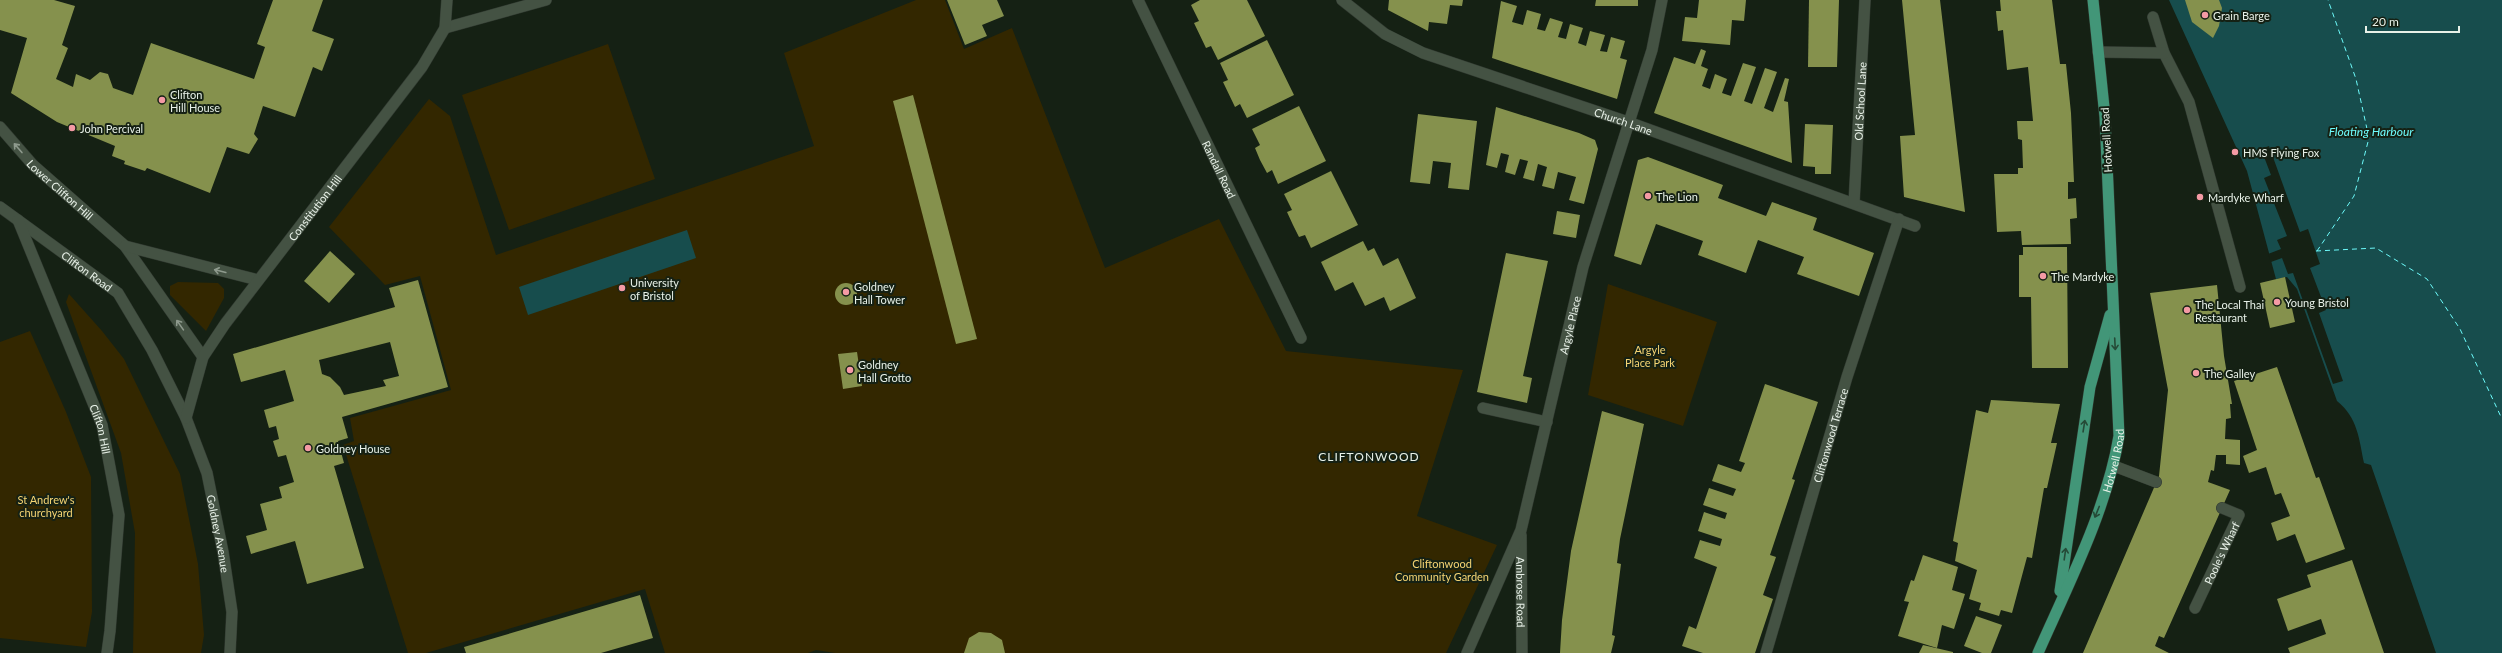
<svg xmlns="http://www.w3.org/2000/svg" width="2502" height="653" viewBox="0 0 2502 653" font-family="Lato,sans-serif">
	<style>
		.green { fill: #332700 }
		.water { fill: #174d4d }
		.pier { fill: #152114 }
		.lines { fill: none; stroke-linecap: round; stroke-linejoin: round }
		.ferry { stroke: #6dfbfb; stroke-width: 1; stroke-dasharray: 5 4; stroke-linecap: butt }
		.building { fill: #85914d; fill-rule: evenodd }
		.service-casing { stroke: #303930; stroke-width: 12 }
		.minor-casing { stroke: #303930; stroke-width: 12 }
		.primary-casing { stroke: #303930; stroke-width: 12 }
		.service { stroke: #445243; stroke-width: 11 }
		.minor { stroke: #445243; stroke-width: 11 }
		.primary { stroke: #429678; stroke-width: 11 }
		.oneway { stroke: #8e9a8d }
		.oneway2 { stroke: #254a37 }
		.poi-dot { fill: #f49aa4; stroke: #152114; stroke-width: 1.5 }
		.labels { text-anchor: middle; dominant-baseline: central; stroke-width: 4; stroke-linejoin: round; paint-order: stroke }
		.poi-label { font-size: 11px; fill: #e8f1e8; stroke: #152114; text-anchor: start }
		.street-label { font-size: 11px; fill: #e8f1e8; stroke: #152114 }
		.park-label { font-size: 11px; fill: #f5d473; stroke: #152114 }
		.water-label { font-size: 12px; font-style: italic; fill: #6dfbfb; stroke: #152114 }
		.neighbourhood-label { font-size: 12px; letter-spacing: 1px; fill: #e8f1e8; stroke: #152114 }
	</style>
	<rect width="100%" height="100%" fill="#152114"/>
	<g class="green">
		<path d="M916 0H945L964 49 1012 28 1105 268 1219 219 1286 351 1463 370 1417 516 1497 545 1446 653H835L816 650 808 653H665L645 589 426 653H408L343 445 354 441 350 418 451 390 420 276 385 285 329 227 429 99 450 116 496 255 814 146 784 53Z"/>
		<path d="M608 44 655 179 509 230 462 95Z"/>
		<path d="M178 282 218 283 224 289V298L206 331 170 295V286Z"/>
		<path d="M1608 284 1717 322 1683 426 1588 395Z"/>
		<path d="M69 294 102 331 124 359 180 474 198 564 204 635 201 653H133L135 533 121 453 66 302Z"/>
		<path d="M30 331 66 412 91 477 92 612 86 647 0 638V342Z"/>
	</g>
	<g class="water">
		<path d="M2169 0H2502V653H2436L2371 465 2364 463C2359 439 2358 418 2337 401L2297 289 2287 277 2276 279 2247 171Z"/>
		<path d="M687 230 696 258 528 315 519 287Z"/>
	</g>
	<path class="pier" d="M2269 146 2300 232 2308 229 2320 264 2310 268 2326 310 2319 313 2343 381 2333 384 2293 273 2288 274 2282 258 2271 262 2268 254 2281 249 2277 240 2287 236 2264 178 2271 175 2261 149Z"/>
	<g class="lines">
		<g class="ferry">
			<path d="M2316 251 2376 248 2427 279 2460 329 2502 419"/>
			<path d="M2317 251 2354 196 2369 138 2356 79 2328 0"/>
		</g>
	</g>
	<g class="building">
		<path d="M0 0H54L75 6 62 45 68 48 56 79 73 87 76 74 90 80 100 72 108 74 113 88 133 95 151 43 254 79 265 47 257 44 273 0H323L312 31 334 39 322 71 313 67 295 117 263 106 254 134 258 139 249 154 227 147 210 193 147 168 145 171 124 164 125 161 112 156 115 146 57 122 11 93 27 38 0 30Z"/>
		<path d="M947 0H997L1004 16 982 25 987 36 965 45Z"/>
		<path d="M1200 0H1247L1265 36 1218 60 1211 46 1206 48 1194 23 1199 21 1191 5Z"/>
		<path d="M1389 0H1463L1462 6 1450 5 1447 24 1429 22 1428 31 1388 10Z"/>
		<path d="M1596 0H1638V6H1595Z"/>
		<path d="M1699 0H1746L1744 21 1732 20 1730 45 1682 41 1685 17 1697 18Z"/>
		<path d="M1809 0H1839L1837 67H1808Z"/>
		<path d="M1902 0H1940L1965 212 1904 197 1900 136 1915 135Z"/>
		<path d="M2000 0H2052L2060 64H2066L2071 113 2074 182H2068V199L2076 198 2077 218 2070 219 2071 244 2022 245 2021 231 1997 232 1994 174H2018V168H2023L2022 140 2018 139 2017 121H2033L2028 67 2007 70 2003 30 1998 31 1996 11H2001Z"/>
		<path d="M2185 0H2219L2222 8 2219 26 2213 38 2192 22Z"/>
		<path d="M1501 1 1517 6 1512 22 1523 25 1527 10 1541 14 1537 29 1545 31 1550 18 1563 22 1558 37 1566 39 1570 24 1583 28 1578 43 1586 46 1590 31 1605 35 1600 51 1607 52 1611 37 1625 41 1620 58 1627 60 1617 99 1492 58Z"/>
		<path d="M1267 40 1294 95 1247 118 1240 104 1235 107 1223 82 1228 80 1220 63Z"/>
		<path d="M1701 49 1706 51 1701 66 1708 69 1702 86 1710 89 1715 74 1727 79 1722 93 1731 96 1743 63 1756 67 1744 101 1752 104 1765 68 1777 72 1764 108 1773 112 1785 78 1789 79 1784 101 1788 102 1792 163 1654 113 1674 57 1695 64Z"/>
		<path d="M913 95 977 339 956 344 893 101Z"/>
		<path d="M1299 106 1326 161 1278 184 1272 170 1267 173 1260 160 1255 148 1260 145 1252 129Z"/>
		<path d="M1496 107 1579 133 1595 140 1598 149 1584 204 1569 200 1576 177 1558 172 1554 189 1542 186 1547 167 1538 164 1534 181 1523 178 1528 161 1520 159 1515 175 1505 172 1509 155 1501 153 1497 168 1486 165Z"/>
		<path d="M1418 114 1477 121 1469 190 1448 188 1451 163 1433 161 1430 184 1410 182Z"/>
		<path d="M1805 124 1833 125 1831 174H1815V167L1803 166Z"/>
		<path d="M1648 157 1723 185 1718 198 1766 216 1772 202 1817 218 1813 230 1874 253 1859 296 1797 274 1804 257 1758 240 1746 273 1698 255 1703 241 1656 224 1641 265 1614 256 1638 160Z"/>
		<path d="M1331 171 1358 225 1311 248 1305 235 1299 237 1293 225 1287 212 1292 210 1284 194Z"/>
		<path d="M1557 211 1580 215 1576 238 1553 234Z"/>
		<path d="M1363 241 1368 251 1374 248 1383 266 1398 258 1416 298 1390 311 1384 297 1365 306 1353 282 1335 291 1321 262Z"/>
		<path d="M2023 247H2067L2068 368H2032L2031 297H2019V255H2023Z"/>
		<path d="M330 251 355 274 329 303 304 281Z"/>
		<path d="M1506 253 1548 261 1523 376 1532 378 1527 403 1477 392Z"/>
		<path d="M2285 277 2295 322 2270 328 2260 283Z"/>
		<path d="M418 280 448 387 342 417 348 438 338 441 344 463 334 466 364 568 307 584 295 541 251 554 246 536 267 530 260 504 282 498 279 487 294 482 286 455 278 457 273 441 279 439 276 426 269 428 264 410 294 401 285 370 241 382 233 354 395 307 389 288ZM390 342 399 376 383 380 386 386 344 395 340 387 330 377 322 374 319 360Z"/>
		<circle cx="846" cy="294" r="11"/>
		<path d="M2217 285 2224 356 2232 404H2230L2231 418 2226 419 2225 439 2240 440V465L2226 464V455H2216L2214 471 2211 470 2208 482 2230 490 2164 638 2159 636 2155 646 2169 653H2083L2159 476 2168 390 2150 293Z"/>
		<path d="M857 352 862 386 843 389 838 354Z"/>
		<path d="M2277 367 2316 478 2319 477 2345 549 2306 563 2295 534 2277 541 2271 523 2290 516 2281 493 2275 495 2266 467 2249 473 2243 456 2257 450 2234 381Z"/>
		<path d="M1765 384 1818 402 1792 479 1795 480 1770 555 1776 557 1763 595 1773 599 1755 653H1703L1682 646 1689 626 1696 629 1717 567 1694 558 1700 540 1720 546 1722 539 1698 531 1704 512 1725 519 1727 513 1703 505 1709 488 1733 496 1736 489 1712 481 1718 464 1741 472 1745 463 1739 461Z"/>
		<path d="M1991 400 2060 404 2051 443H2057L2047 488H2044L2032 558 2027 557 2012 613 2001 610 1999 616 1979 610 1981 603 1969 599 1977 570 1955 561 1958 543 1953 541 1976 410 1988 413Z"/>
		<path d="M1602 411 1644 424 1620 539 1617 563 1621 564 1612 635 1615 636 1611 653H1560L1562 620 1571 551Z"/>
		<path d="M1923 555 1958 567 1952 590 1965 594 1954 629 1942 625 1937 648 1898 636 1909 602 1904 601 1911 580 1914 581Z"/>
		<path d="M2352 560 2384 653H2290L2288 648 2326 634 2321 619 2288 631 2277 599 2311 587 2307 575Z"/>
		<path d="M640 595 653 638 601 653H466L464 647Z"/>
		<path d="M1976 616 2002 625 1991 653H1982L1964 646Z"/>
		<path d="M979 632 991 633 1002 640 1005 653H964L969 638Z"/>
		<path d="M1923 645 1953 652V653H1919Z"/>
	</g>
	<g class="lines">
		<g class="service-casing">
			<g id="service">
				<path d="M2153 17 2164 53 2189 102 2240 287"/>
				<path d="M2098 52 2164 53"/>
				<path d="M1483 408 1547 422"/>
				<path d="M2114 466 2156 482"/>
				<path id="s1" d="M2195 608 2239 515 2222 508"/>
			</g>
		</g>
		<g class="minor-casing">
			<g id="minor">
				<path id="s2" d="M1138 0 1301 338"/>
				<path id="s3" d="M1342 0 1385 34 1423 53 1628 122 1915 226"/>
				<path d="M445 28 546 0"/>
				<path id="s4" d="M0 127 33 165 125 246 203 357"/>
				<path id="s5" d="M1854 203 1865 0"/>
				<path id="s6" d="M0 207 118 293 152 350 186 418 207 473 223 552 232 612 230 653"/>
				<path id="s7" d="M18 220 102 425 119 515 110 631 107 653"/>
				<path d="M125 246 258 280"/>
				<path id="s8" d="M186 418 203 357 225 324 422 67 445 28 447 0"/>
				<path id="s9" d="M1521 535 1522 653"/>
				<path id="s10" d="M1467 653 1521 530 1583 267 1652 50 1662 0"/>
				<path id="s11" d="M1766 653 1847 377 1899 219"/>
			</g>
		</g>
		<g class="primary-casing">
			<g id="primary">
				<path d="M2060 591 2090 387 2110 315"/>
				<path id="s12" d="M2038 653C2068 585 2107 509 2119 436L2105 117 2093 0"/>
			</g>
		</g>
		<use href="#service" class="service"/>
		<use href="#minor" class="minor"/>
		<use href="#primary" class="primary"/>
	</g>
	<defs><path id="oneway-shaft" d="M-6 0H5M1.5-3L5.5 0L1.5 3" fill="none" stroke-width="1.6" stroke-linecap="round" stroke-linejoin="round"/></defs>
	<g class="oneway">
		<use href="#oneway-shaft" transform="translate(18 148) rotate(-131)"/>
		<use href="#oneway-shaft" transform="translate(220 271) rotate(-166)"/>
		<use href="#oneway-shaft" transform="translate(180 325) rotate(-125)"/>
	</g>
	<g class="oneway2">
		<use href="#oneway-shaft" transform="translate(2115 344) rotate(87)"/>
		<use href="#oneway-shaft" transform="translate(2084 426) rotate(-81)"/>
		<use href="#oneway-shaft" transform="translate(2097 512) rotate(112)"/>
		<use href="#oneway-shaft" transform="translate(2065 554) rotate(-82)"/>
	</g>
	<g class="poi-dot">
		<circle cx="2205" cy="15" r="4"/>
		<circle cx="162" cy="100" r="4"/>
		<circle cx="72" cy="128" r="4"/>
		<circle cx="2235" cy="152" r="4"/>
		<circle cx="1648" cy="196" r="4"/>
		<circle cx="2200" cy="197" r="4"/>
		<circle cx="2043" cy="276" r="4"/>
		<circle cx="622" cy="288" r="4"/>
		<circle cx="846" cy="292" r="4"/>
		<circle cx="2277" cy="302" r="4"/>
		<circle cx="2187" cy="310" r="4"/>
		<circle cx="850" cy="370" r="4"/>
		<circle cx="2196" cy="373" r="4"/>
		<circle cx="308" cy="448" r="4"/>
	</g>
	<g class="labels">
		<g class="poi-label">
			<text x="2213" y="15">Grain Barge</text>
			<text x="170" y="94">Clifton<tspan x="170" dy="13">Hill House</tspan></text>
			<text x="80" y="128">John Percival</text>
			<text x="2243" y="152">HMS Flying Fox</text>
			<text x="1656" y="196">The Lion</text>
			<text x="2208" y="197">Mardyke Wharf</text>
			<text x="2051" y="276">The Mardyke</text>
			<text x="630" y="282">University<tspan x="630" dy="13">of Bristol</tspan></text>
			<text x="854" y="286">Goldney<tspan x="854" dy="13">Hall Tower</tspan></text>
			<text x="2285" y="302">Young Bristol</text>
			<text x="2195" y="304">The Local Thai<tspan x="2195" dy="13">Restaurant</tspan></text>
			<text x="858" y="364">Goldney<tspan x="858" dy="13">Hall Grotto</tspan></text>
			<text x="2204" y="373">The Galley</text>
			<text x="316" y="448">Goldney House</text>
		</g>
		<g class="street-label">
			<text stroke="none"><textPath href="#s5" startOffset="102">Old School Lane</textPath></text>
			<text stroke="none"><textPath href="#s3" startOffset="309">Church Lane</textPath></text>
			<text transform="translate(2106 140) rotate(-93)">Hotwell Road</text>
			<text stroke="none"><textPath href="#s2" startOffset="188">Randall Road</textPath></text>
			<text stroke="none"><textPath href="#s4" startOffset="87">Lower Clifton Hill</textPath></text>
			<text stroke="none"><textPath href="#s8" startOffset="250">Constitution Hill</textPath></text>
			<text stroke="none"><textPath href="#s6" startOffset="108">Clifton Road</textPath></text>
			<text stroke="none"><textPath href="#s10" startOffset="345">Argyle Place</textPath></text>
			<text stroke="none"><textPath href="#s7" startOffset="225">Clifton Hill</textPath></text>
			<text stroke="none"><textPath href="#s11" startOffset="227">Cliftonwood Terrace</textPath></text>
			<text stroke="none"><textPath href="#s12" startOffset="207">Hotwell Road</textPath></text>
			<text stroke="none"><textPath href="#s6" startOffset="409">Goldney Avenue</textPath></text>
			<text stroke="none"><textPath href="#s1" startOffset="61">Poole's Wharf</textPath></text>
			<text stroke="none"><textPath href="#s9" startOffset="57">Ambrose Road</textPath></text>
		</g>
		<g class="park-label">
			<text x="1650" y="349">Argyle<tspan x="1650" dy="13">Place Park</tspan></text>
			<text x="46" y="499">St Andrew's<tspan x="46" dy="13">churchyard</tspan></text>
			<text x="1442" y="563">Cliftonwood<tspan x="1442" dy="13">Community Garden</tspan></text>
		</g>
		<g class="water-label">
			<text x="2371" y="131">Floating Harbour</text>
		</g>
		<g class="neighbourhood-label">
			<text x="1369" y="456">CLIFTONWOOD</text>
		</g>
	</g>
	<path d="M2366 26v6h93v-6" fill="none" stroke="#e8f1e8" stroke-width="2"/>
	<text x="2372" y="26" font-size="12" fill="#e8f1e8" stroke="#152114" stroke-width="3" paint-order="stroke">20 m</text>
</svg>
